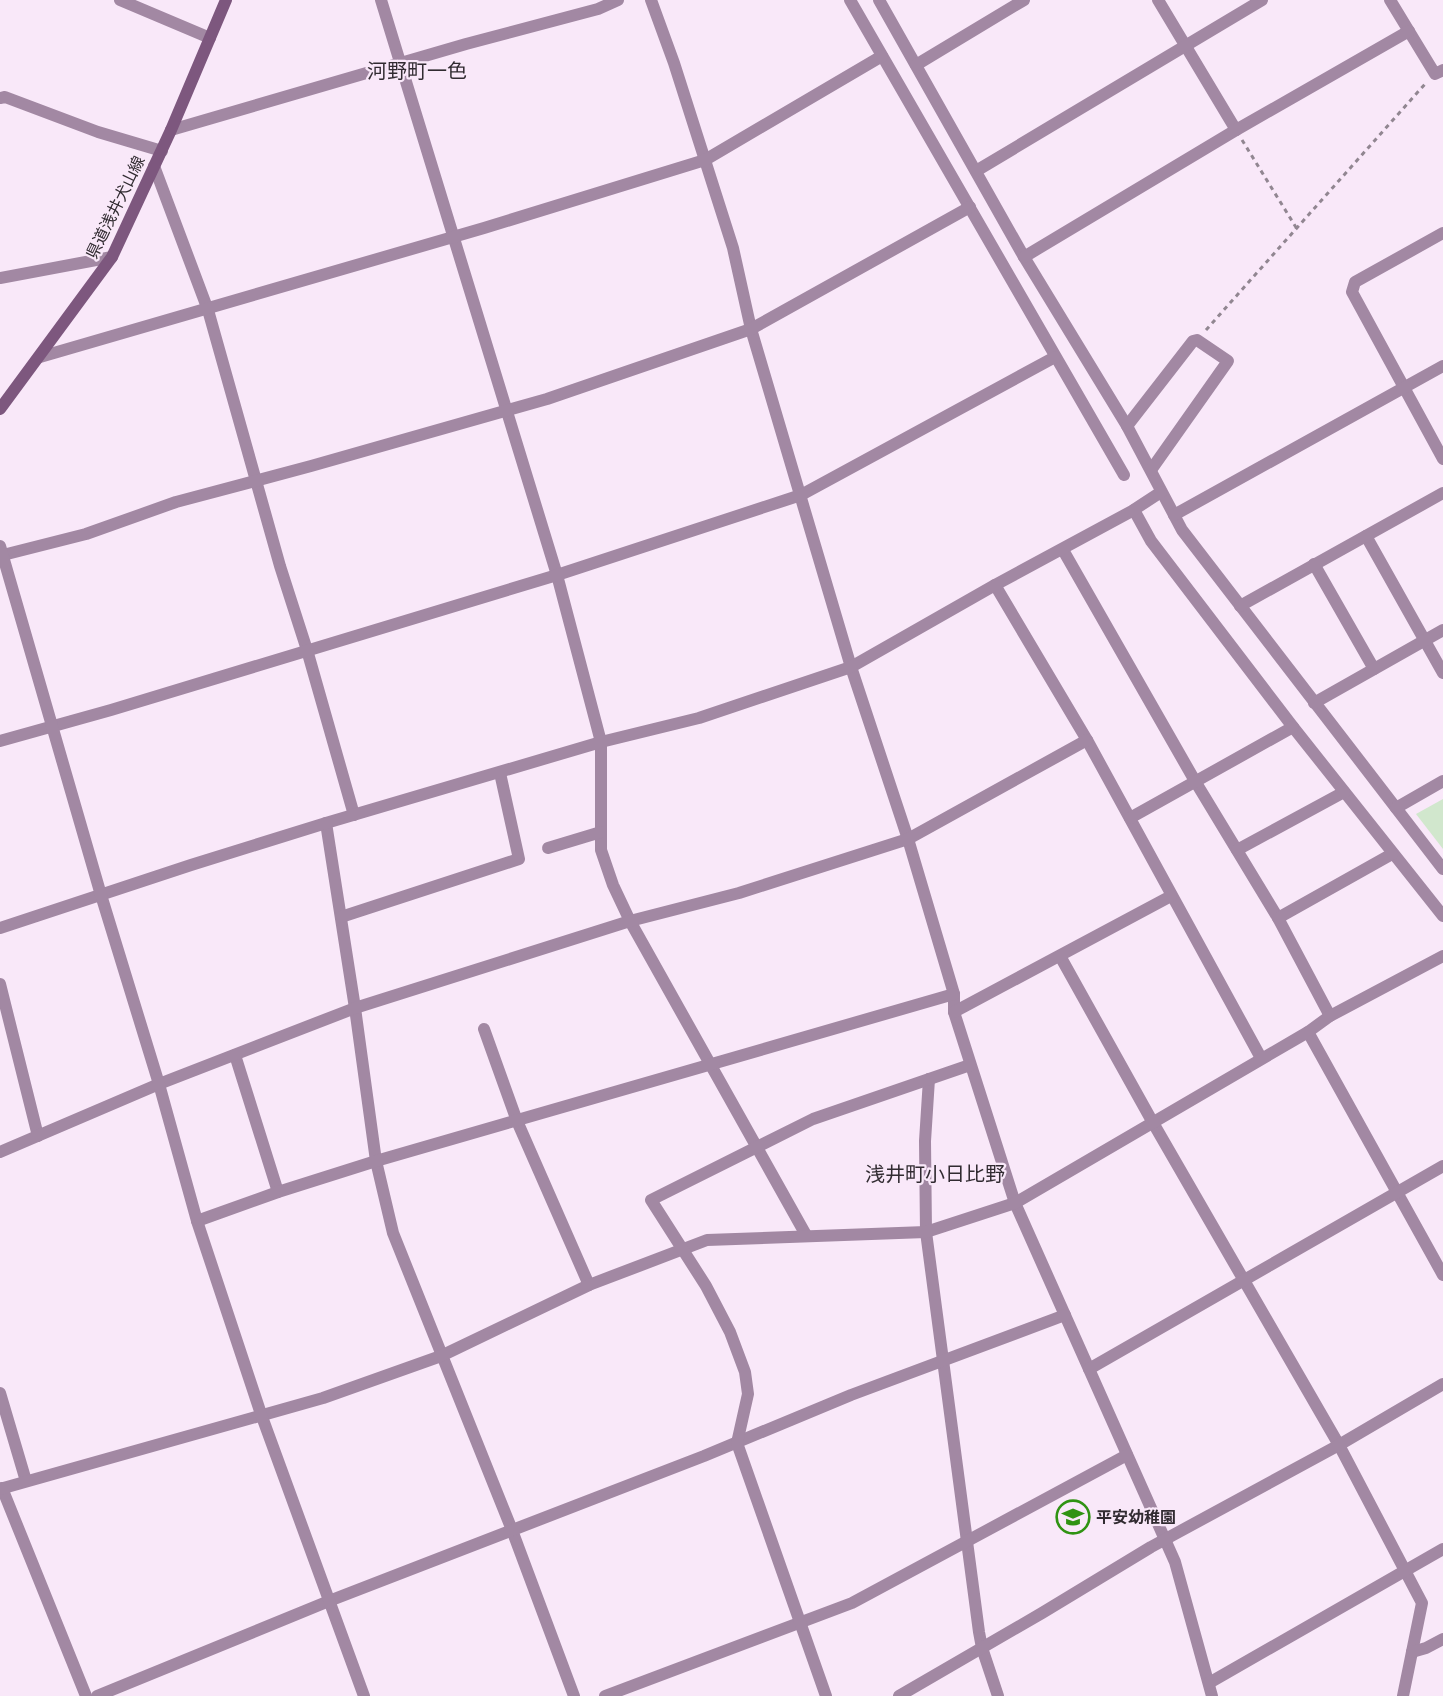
<svg xmlns="http://www.w3.org/2000/svg" width="1443" height="1696" viewBox="0 0 1443 1696" font-family="'Source Serif 4','Noto Sans JP',serif">
	<style>
		.green { fill: #d1e7cd }
		.lines { fill: none; stroke-linecap: round; stroke-linejoin: round }
		.path { stroke: #918691; stroke-width: 3; stroke-dasharray: 4.5 4.5; stroke-linecap: butt }
		.minor { stroke: #a288a3; stroke-width: 12 }
		.tertiary { stroke: #a288a3; stroke-width: 12 }
		.secondary { stroke: #7d577e; stroke-width: 12 }
		.labels { text-anchor: middle; dominant-baseline: central; stroke-width: 4.5; stroke-linejoin: round; paint-order: stroke }
		.street-label { font-size: 16px; fill: #312b31; stroke: #f9e8f9 }
		.poi-label { font-size: 16px; font-weight: bold; fill: #312b31; stroke: #f9e8f9; text-anchor: start }
		.quarter-label { font-size: 20px; fill: #312b31; stroke: #f9e8f9 }
	</style>
	<rect width="100%" height="100%" fill="#f9e8f9"/>
	<path class="green" d="M1443 799V849L1416 814Z"/>
	<g class="lines">
		<g class="path">
			<path d="M1242 140 1297 229"/>
			<path d="M1206 330 1425 84"/>
		</g>
		<g class="minor">
			<path d="M120 0 210 38"/>
			<path d="M381 0 557 575 601 742V850L613 885 630 921 806 1235"/>
			<path d="M651 0 674 63 733 248 751 329 851 667 908 839 954 994V1012L1015 1203 1175 1562 1212 1696"/>
			<path d="M850 0 1124 475"/>
			<path d="M879 0 1024 257 1127 426 1182 530 1443 869"/>
			<path d="M1158 0 1236 130"/>
			<path d="M1390 0 1435 74 1443 70"/>
			<path d="M916 65 1024 0"/>
			<path d="M0 98 5 97 98 132 162 151"/>
			<path d="M171 130 466 44 598 9 618 0"/>
			<path d="M154 166 208 310 280 566 307 650 354 815"/>
			<path d="M976 171 1262 0"/>
			<path d="M1443 233 1355 282 1352 292 1443 459"/>
			<path d="M1024 257 1236 130 1409 31"/>
			<path d="M0 278 112 257"/>
			<path d="M40 357 484 228 705 160 882 56"/>
			<path d="M1127 426 1193 341 1197 340 1228 361 1151 470"/>
			<path d="M1134 510 1151 541 1293 727 1443 916"/>
			<path d="M1174 515 1443 366"/>
			<path d="M1366 536 1443 673"/>
			<path d="M1063 550 1195 781 1278 918 1330 1016"/>
			<path d="M3 555 86 534 176 502 311 466 547 399 751 329 970 207"/>
			<path d="M1314 564 1374 669"/>
			<path d="M995 585 1087 740 1261 1058"/>
			<path d="M1240 606 1443 493"/>
			<path d="M1314 703 1443 630"/>
			<path d="M0 741 111 710 557 575 801 495 1055 357"/>
			<path d="M1396 808 1443 781"/>
			<path d="M1130 818 1293 727"/>
			<path d="M326 823 355 1008 376 1161 393 1233 512 1530 574 1696"/>
			<path d="M548 848 601 832"/>
			<path d="M1237 850 1344 792"/>
			<path d="M341 917 519 859 500 773"/>
			<path d="M1278 918 1392 854"/>
			<path d="M0 928 191 865 326 823 601 742 699 718 851 667 995 585 1132 511 1161 492"/>
			<path d="M1060 956 1152 1121 1339 1445 1422 1603 1403 1696"/>
			<path d="M0 984 38 1136"/>
			<path d="M954 1012 1171 896"/>
			<path d="M484 1029 517 1121 589 1285"/>
			<path d="M1308 1032 1443 1275"/>
			<path d="M235 1055 278 1192"/>
			<path d="M929 1079 925 1141 926 1232 979 1632 982 1648 998 1696"/>
			<path d="M0 1152 159 1084 355 1008 630 921 739 893 908 839 1087 740"/>
			<path d="M197 1221 278 1192 376 1161 954 994"/>
			<path d="M1089 1369 1443 1166"/>
			<path d="M0 1393 26 1481"/>
			<path d="M2 1488 86 1696"/>
			<path d="M0 1489 323 1398 441 1356 589 1285 707 1240 926 1232 1015 1203 1308 1032 1330 1016 1443 956"/>
			<path d="M1412 1652 1426 1648 1443 1639"/>
			<path d="M1209 1683 1443 1549"/>
			<path d="M97 1696 329 1601 704 1456 851 1395 1065 1315"/>
			<path d="M605 1696 852 1603 1127 1455"/>
			<path d="M826 1696 737 1443 748 1394 745 1372 730 1332 706 1286 651 1200 813 1119 970 1065"/>
		</g>
		<g class="tertiary">
			<path d="M0 546 101 895 159 1084 197 1221 261 1414 364 1696"/>
			<path d="M899 1696 1042 1613 1151 1547 1339 1445 1443 1384"/>
		</g>
		<path class="secondary" d="M0 409 112 257 171 130 226 0"/>
	</g>
	<defs>
		<g id="school-ring" transform="scale(1.725)"><circle r="9.5" fill="#f9e8f9" stroke="#309313" stroke-width="1.5"/><path d="M0-5L7-2L0 1L-7-2ZM-4 1L0 2.5L4 1V4Q0 6-4 4Z" fill="#309313"/></g>
	</defs>
	<g fill-rule="evenodd">
		<use href="#school-ring" x="1073" y="1517"/>
	</g>
	<g class="labels">
		<g class="street-label">
			<text transform="translate(115 207) rotate(-64)">県道浅井犬山線</text>
		</g>
		<g class="poi-label">
			<text x="1096" y="1517">平安幼稚園</text>
		</g>
		<g class="quarter-label">
			<text x="417" y="71">河野町一色</text>
			<text x="935" y="1174">浅井町小日比野</text>
		</g>
	</g>
</svg>
